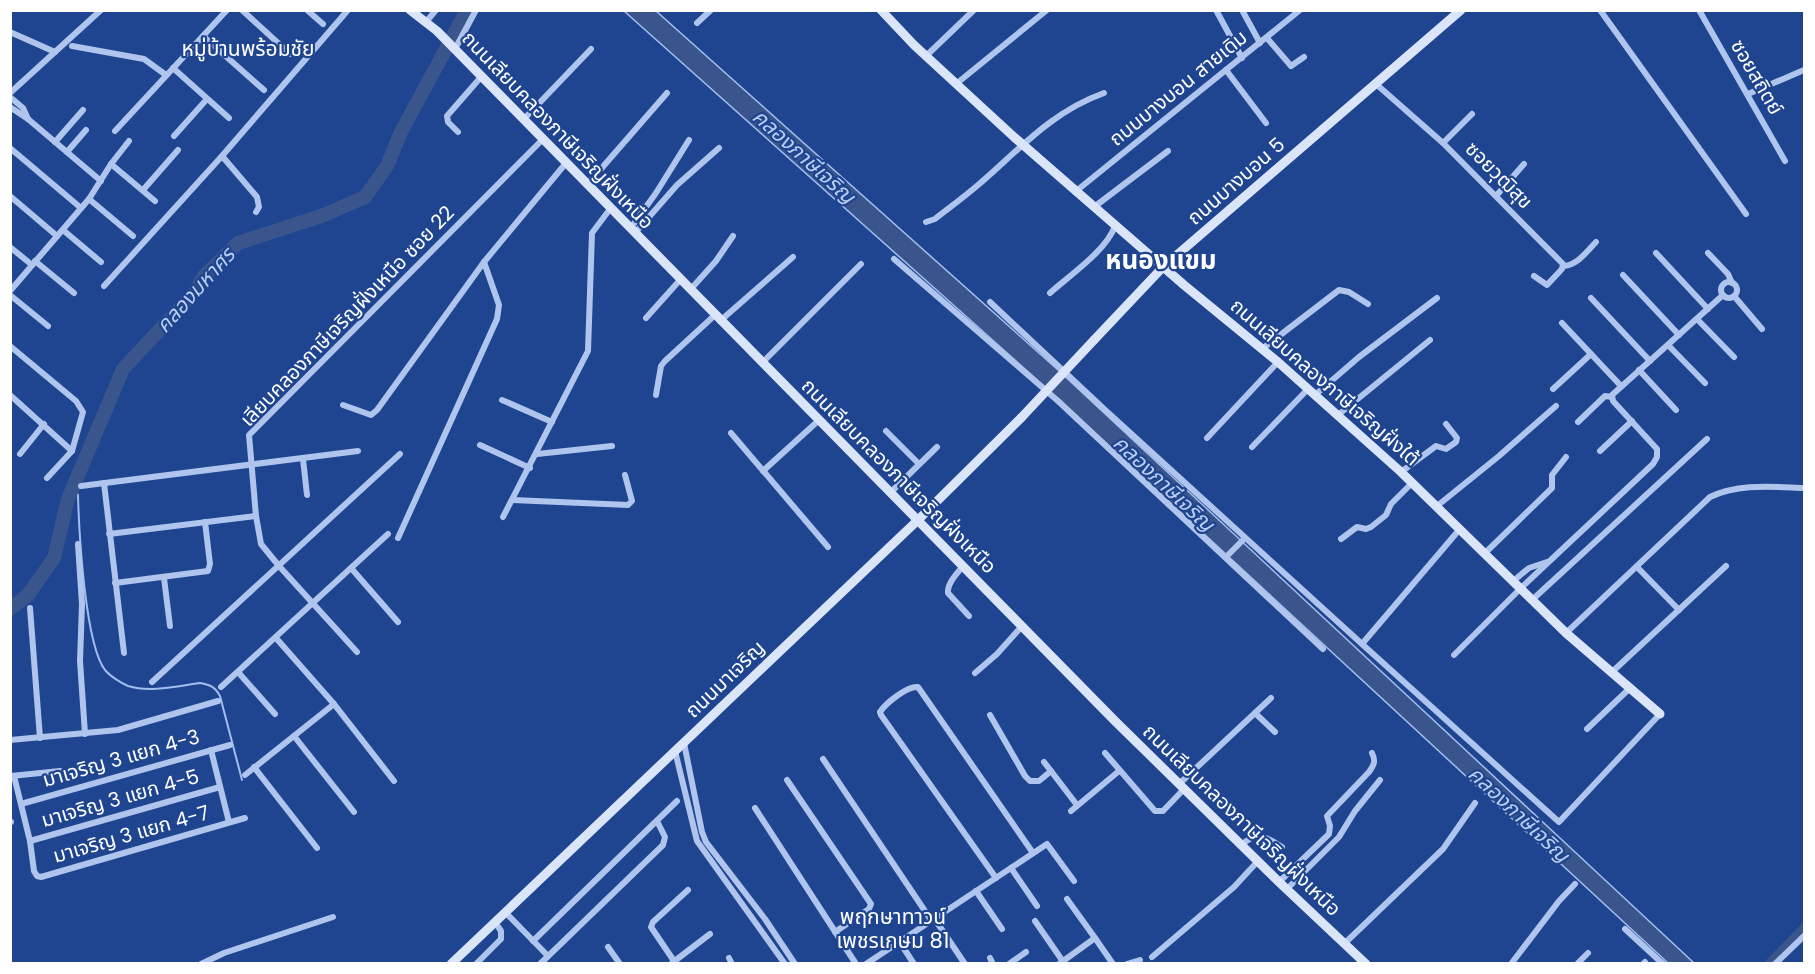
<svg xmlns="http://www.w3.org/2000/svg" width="1815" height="974" viewBox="0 0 1815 974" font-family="Poppins,'Noto Sans Thai',sans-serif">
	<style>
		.water { fill: #3a558c; stroke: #a2beef; stroke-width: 1.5 }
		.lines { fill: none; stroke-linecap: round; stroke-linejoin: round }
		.stream { stroke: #a2beef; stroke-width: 2 }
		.canal { stroke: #3a558c; stroke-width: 8 }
		.river { stroke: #3a558c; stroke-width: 14 }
		.street { stroke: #afc5ed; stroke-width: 6 }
		.secondary { stroke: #dbe5fa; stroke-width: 9 }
		.secondary-bridge { stroke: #dbe5fa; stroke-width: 9 }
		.labels { text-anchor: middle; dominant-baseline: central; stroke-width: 4.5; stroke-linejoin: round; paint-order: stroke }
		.street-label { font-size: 20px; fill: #fff; stroke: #1f4590 }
		.neighbourhood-label { font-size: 21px; fill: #fff; stroke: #1f4590 }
		.water-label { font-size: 21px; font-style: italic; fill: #bbcff4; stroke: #1f4590 }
		.district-label { font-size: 26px; font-weight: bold; fill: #fff; stroke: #1f4590 }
	</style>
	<rect width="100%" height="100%" fill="#1f4590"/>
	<path class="water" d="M624 11H656L1058 370 1694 963H1668L1043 385Z"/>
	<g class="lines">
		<path class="stream" d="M74 485 78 495C79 532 85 644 105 670 110 676 121 683 128 686 150 693 178 686 200 683 211 685 215 687 220 696L242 780"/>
		<path class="canal" d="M1768 964 1804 927"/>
		<path class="river" d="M10 609 28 595 54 558 68 499 123 369 194 293 204 276 238 243 324 215 365 197 387 166 401 132 467 10"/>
		<g class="street">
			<path d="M242 10 290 54"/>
			<path d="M307 10 323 24"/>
			<path d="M1216 10 1242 58"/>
			<path d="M1242 10 1260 43"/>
			<path d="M1600 10 1746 214"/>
			<path d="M1699 10 1785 161"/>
			<path d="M426 22 436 10"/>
			<path d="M697 23 711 10"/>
			<path d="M10 32 55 52"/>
			<path d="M203 36 264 90"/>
			<path d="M1267 38 1291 66 1304 57"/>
			<path d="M72 46 144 59 166 75"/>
			<path d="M455 49 476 10"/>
			<path d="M926 56 974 10"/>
			<path d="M173 68 229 118"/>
			<path d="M1226 70 1266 123"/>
			<path d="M956 84 1047 10"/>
			<path d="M1376 84 1443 143 1563 264 1562 269 1547 285 1534 276"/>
			<path d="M10 93 101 10"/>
			<path d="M1748 94 1804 70"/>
			<path d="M10 97 23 108 28 119"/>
			<path d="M10 107 28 119 101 181"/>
			<path d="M524 119 591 49"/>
			<path d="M115 131 227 10"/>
			<path d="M458 132 448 122 447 116 481 77"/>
			<path d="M174 136 207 99"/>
			<path d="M55 142 83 110"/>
			<path d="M1443 143 1472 114"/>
			<path d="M10 148 81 208"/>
			<path d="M67 152 86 130"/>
			<path d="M222 156 257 197 259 207 256 212"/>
			<path d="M111 164 155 201"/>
			<path d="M587 185 667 93"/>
			<path d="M143 190 178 150"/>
			<path d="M1075 192 1300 10"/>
			<path d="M10 196 57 236"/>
			<path d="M1496 196 1524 164"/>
			<path d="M89 199 133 236"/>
			<path d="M1094 207 1168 151"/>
			<path d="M926 222 935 219C949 208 964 197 978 185 1019 150 1051 112 1104 93"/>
			<path d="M630 229 656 193 689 140"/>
			<path d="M63 230 101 262"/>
			<path d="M635 233 677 185 719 148"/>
			<path d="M10 247 32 265"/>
			<path d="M1656 253 1708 309"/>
			<path d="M1708 253 1728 274 1732 283"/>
			<path d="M894 259 1058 401 1323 649"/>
			<path d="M35 261 74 293"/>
			<path d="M1563 266C1577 266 1587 251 1596 242"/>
			<path d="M1623 275 1679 335"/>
			<circle cx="1729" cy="290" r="8"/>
			<path d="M104 286 222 156 348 10"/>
			<path d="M690 290 716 261 733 236"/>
			<path d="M10 291 89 199 111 164 129 141"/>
			<path d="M1050 293C1070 275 1106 251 1115 226"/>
			<path d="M10 295 48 326"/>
			<path d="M1734 296 1762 329"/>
			<path d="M1591 298 1650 361"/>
			<path d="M990 302 1104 409 1362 644"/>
			<path d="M646 318 680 280"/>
			<path d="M1697 319 1734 357"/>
			<path d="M720 321 793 257"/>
			<path d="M1562 323 1621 386"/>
			<path d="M1668 345 1705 383"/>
			<path d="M10 346 76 401 83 412 72 451 47 478"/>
			<path d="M1262 349 1339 290 1349 292 1368 304"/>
			<path d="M762 363 861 264"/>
			<path d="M1639 370 1676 410"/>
			<path d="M1553 389 1591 354"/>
			<path d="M10 395 72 451"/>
			<path d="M656 395 661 366 665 361 715 315"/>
			<path d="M1315 395 1359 357 1437 298"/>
			<path d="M502 400 552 422"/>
			<path d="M343 405 371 415 377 410 484 262 566 163"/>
			<path d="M1338 415 1430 340"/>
			<path d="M1578 422 1605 396 1612 397"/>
			<path d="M886 431 919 464"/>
			<path d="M731 433 828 547"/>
			<path d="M1207 438 1278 362"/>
			<path d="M480 445 530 468"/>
			<path d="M1252 447 1308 389"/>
			<path d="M1600 451 1632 421"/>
			<path d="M20 454 44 424"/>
			<path d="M537 454 612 446"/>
			<path d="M303 459 307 495"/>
			<path d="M763 471 818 421"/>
			<path d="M1401 472 1436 446 1446 449 1456 442 1457 438 1446 424"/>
			<path d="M104 483 124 653"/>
			<path d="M81 486 358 451"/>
			<path d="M891 492 937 447"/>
			<path d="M513 500 628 505 632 501 625 475"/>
			<path d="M1437 506 1499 456 1556 406"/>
			<path d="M503 517 588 351 592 233 610 209"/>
			<path d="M1459 530 1362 644 1559 822 1660 714"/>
			<path d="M109 534 256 516"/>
			<path d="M398 538 497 319 499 305 484 262"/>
			<path d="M1341 539 1357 527 1366 529 1371 527 1386 515 1391 504 1412 483"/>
			<path d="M78 544 82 604 80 661 85 734"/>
			<path d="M1484 554 1552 488V475L1566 457"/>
			<path d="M1226 557 1245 538"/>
			<path d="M963 566C957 574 947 583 948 593L969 616"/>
			<path d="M1637 567 1679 610"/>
			<path d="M351 568 398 622"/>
			<path d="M164 578 170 626"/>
			<path d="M1512 582 1529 568 1547 562"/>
			<path d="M115 583 208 571 210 564 205 522"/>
			<path d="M1532 600 1707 439"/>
			<path d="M30 608 40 738"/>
			<path d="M1566 633 1710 497C1739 483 1773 487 1804 488"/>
			<path d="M276 638 334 704 394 781"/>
			<path d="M357 652 279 566 261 544 256 516 249 435 543 139"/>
			<path d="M1454 655 1520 589 1653 464 1657 457V449L1613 401 1612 395 1723 295"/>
			<path d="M238 672 275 714"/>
			<path d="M1612 672 1726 566"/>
			<path d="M975 673 997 654 1022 626"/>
			<path d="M152 682 400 454"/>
			<path d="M221 687 388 534"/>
			<path d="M1255 713 1275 732"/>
			<path d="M990 715 1025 776 1030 781H1039L1051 771"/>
			<path d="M1587 729 1630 688"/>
			<path d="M294 736 354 812"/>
			<path d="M10 740 118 730 218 701"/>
			<path d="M684 743 702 832 706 842 765 919 795 964"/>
			<path d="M211 750 229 822"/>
			<path d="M675 751 697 841 785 964"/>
			<path d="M1105 753 1155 811H1163L1184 789"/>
			<path d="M823 759 931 920"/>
			<path d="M1044 762 1077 805"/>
			<path d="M254 767 317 848"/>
			<path d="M245 775 334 704"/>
			<path d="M11 776 60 771"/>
			<path d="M14 776 30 841 34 871 37 876 41 877 245 818"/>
			<path d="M787 780 871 904 869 909 835 932"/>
			<path d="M1179 784 1271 698"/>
			<path d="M21 804 230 745"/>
			<path d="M755 808 856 964"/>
			<path d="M1071 811 1119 771"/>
			<path d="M10 822H11"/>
			<path d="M30 841 220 787"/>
			<path d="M1242 845C1257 830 1266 837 1282 847"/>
			<path d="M1011 868 1037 906"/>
			<path d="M996 878 881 715 880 712C886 703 907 686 918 687L1033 853"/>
			<path d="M1279 882 1329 834 1330 826 1327 816 1369 772C1374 765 1376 761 1372 753"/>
			<path d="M1287 889 1339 837 1355 811 1380 780"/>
			<path d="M976 891 1002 929"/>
			<path d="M505 912 548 956"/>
			<path d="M934 918 965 964"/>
			<path d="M1035 921 1064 963"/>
			<path d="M1625 929 1663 964"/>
			<path d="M1095 938 1113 964"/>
			<path d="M533 941 677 801"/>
			<path d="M899 941 914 964"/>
			<path d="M1345 943 1443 849 1475 803"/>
			<path d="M608 947 620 964"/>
			<path d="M1152 957 1234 887 1258 861"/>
			<path d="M729 958 732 964"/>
			<path d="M990 958 993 964"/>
			<path d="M672 963 710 934"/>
			<path d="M201 964 224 953 333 917"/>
			<path d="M476 964 501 939V931L495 922"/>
			<path d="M540 964 663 845 665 837 657 821"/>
			<path d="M676 964 651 927 653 922 688 890"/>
			<path d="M866 964 1047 844 1074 881"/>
			<path d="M1009 964 1026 952"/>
			<path d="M1059 964 1095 938 1067 899"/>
			<path d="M1127 964 1140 960"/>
			<path d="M1511 964 1559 901 1575 884"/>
			<path d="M1577 964 1588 953"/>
			<path d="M1643 964 1645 962"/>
			<path d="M1775 964 1804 936"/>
		</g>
		<g class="secondary">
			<path d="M410 10 437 31 1115 721 1279 882 1366 964"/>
			<path d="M881 10 914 45 1014 137 1184 285 1278 362 1401 472 1566 633 1660 714"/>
			<path d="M1094 340 1163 267 1461 10"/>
			<path d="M451 964 918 520 1021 418"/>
		</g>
		<path class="secondary-bridge" d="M1021 418 1094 340"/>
	</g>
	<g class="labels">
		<g class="street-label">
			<text transform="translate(1757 77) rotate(60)">ซอยสถิตย์</text>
			<text transform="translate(1178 88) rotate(-39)">ถนนบางบอน สายเดิม</text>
			<text transform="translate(558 130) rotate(46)">ถนนเลียบคลองภาษีเจริญฝั่งเหนือ</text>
			<text transform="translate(1499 175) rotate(45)">ซอยวุฒิสุข</text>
			<text transform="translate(1236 181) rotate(-41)">ถนนบางบอน 5</text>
			<text transform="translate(347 316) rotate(-46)">เลียบคลองภาษีเจริญฝั่งเหนือ ซอย 22</text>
			<text transform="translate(1325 382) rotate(41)">ถนนเลียบคลองภาษีเจริญฝั่งใต้</text>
			<text transform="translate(899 476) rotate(45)">ถนนเลียบคลองภาษีเจริญฝั่งเหนือ</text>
			<text transform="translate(725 679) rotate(-44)">ถนนมาเจริญ</text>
			<text transform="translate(121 758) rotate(-16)">มาเจริญ 3 แยก 4-3</text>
			<text transform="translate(120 798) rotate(-16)">มาเจริญ 3 แยก 4-5</text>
			<text transform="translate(1242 820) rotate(44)">ถนนเลียบคลองภาษีเจริญฝั่งเหนือ</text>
			<text transform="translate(131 834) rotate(-16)">มาเจริญ 3 แยก 4-7</text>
		</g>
		<g class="neighbourhood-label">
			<text x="248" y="48">หมู่บ้านพร้อมชัย</text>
			<text x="893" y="916">พฤกษาทาวน์<tspan x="893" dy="24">เพชรเกษม 81</tspan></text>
		</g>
		<g class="water-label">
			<text transform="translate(804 156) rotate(42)">คลองภาษีเจริญ</text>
			<text transform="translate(195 290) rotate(-48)">คลองมหาศร</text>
			<text transform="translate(1164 483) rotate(43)">คลองภาษีเจริญ</text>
			<text transform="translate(1519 814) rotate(43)">คลองภาษีเจริญ</text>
		</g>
		<g class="district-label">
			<text x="1161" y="260">หนองแขม</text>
		</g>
	</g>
	<rect width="1815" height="974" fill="none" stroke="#ffffff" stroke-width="24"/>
</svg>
